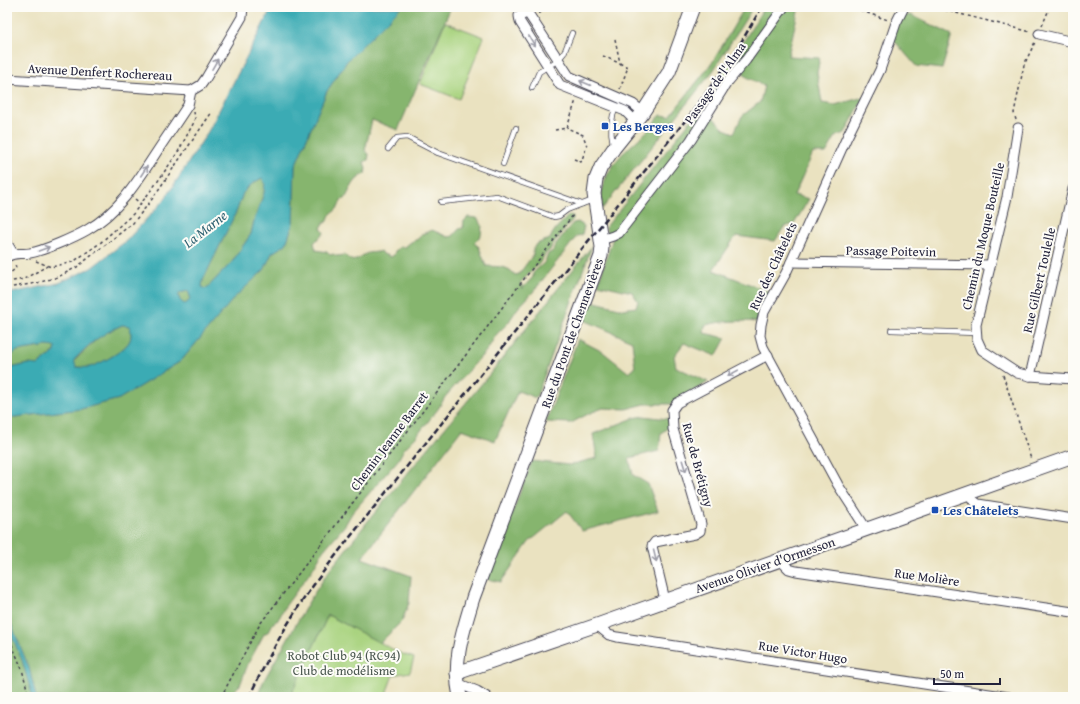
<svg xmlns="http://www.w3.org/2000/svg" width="1080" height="704" viewBox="0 0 1080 704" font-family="'Gentium Book Plus',serif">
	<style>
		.green { fill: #a9d37f; stroke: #667a5d }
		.forest { fill: #86b56e; stroke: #546c54 }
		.water { fill: #3aabb4; stroke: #2e6678; fill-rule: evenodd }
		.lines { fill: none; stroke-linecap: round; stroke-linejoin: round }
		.lane-casing { stroke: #403f4f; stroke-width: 6 }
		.street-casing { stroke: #403f4f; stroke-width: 11 }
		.secondary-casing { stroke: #403f4f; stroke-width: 15 }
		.path { stroke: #403f4f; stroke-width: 1.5; stroke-dasharray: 3 3; stroke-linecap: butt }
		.lane { stroke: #fff; stroke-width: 4.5 }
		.street { stroke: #fff; stroke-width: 9 }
		.secondary { stroke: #fff; stroke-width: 13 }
		.rail { stroke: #22223b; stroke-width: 2.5; stroke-dasharray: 6 3; stroke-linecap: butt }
		.oneway { stroke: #9c9ca7 }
		.transit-dot { fill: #1a4fb4; stroke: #fdfcf7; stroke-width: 1.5 }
		.labels { text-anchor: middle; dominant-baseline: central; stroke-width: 4; stroke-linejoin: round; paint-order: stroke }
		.street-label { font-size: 13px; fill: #22223b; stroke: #fdfcf7 }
		.transit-label { font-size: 13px; font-weight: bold; fill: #164399; stroke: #fdfcf7; text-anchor: start }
		.park-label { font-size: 13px; fill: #4a574f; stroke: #fdfcf7 }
		.water-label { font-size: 14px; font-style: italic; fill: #2d6071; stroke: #fdfcf7 }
	</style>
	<rect width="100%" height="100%" fill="#fdfcf7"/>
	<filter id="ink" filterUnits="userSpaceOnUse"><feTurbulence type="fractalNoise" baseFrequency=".025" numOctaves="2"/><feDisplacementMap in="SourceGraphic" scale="8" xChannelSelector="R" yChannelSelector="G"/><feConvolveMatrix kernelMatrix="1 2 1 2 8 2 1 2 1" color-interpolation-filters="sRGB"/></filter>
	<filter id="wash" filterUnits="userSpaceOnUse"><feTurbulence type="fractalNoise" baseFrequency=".012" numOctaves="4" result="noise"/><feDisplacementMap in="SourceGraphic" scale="16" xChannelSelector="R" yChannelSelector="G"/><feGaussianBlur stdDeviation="0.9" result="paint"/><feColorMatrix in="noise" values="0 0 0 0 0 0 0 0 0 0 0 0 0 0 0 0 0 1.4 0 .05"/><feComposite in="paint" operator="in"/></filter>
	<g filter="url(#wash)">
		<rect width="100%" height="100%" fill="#eae2c0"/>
		<g class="green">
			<path d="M445 22 484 37 459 99 420 84Z"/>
			<path d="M735 56 739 63 704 108 702 106Z"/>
			<path d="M328 615 400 653 414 658 410 672 393 675 387 691 388 697H290Z"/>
		</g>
		<g class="forest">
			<path d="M401 7H451L398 130 372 120 366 146 365 151 369 154 368 160 364 162 366 168 365 174C354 178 350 190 345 199L341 200C340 203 338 208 336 210 331 214 329 214 328 221L324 223 321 228 324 233C321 237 317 239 314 243L316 250 327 252 330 255 333 254 337 256 345 255C355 267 358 256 368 253 372 252 376 253 381 251L383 254 391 257 394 255 395 251 400 247H405L411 242 418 239 422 234 432 230 448 237 453 236 459 229 463 228 464 221 468 217 477 218 482 225 481 235 474 243 479 247 486 266C497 267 508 265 515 275L519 274 533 255V249L536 244 550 239C554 228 562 223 569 215L573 216V219L552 245 550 250 545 254 539 264 520 283 522 285V289L533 277V273L536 270 544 263 548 254 553 251 555 245 573 223 578 222 584 226 582 235 577 236 533 292 517 309 508 323 496 335 487 350 445 397 438 409 415 438 404 449 398 460 352 513 345 525 323 551 312 570 286 605 278 620 273 623 269 631 264 634 248 664 240 685 230 695 231 697H36L29 668 7 614V418L81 409 119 399 181 361 236 295 264 270 272 253 286 244 293 223 295 166 327 91 347 61Z"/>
			<path d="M745 7H753L713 71 602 209C602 202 601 194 603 187 609 164 625 151 642 136 649 130 654 122 660 115L670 116 712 63Z"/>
			<path d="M764 7H799L788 56 820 58 817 73 822 103 835 105 864 97 845 133 836 136 826 153H813L794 195 809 199 794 224 784 227 775 241 736 236 713 270 770 292 761 307 757 322C739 320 723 321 705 325L704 333 726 338 716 356 684 343 674 356 676 367 708 382 672 404H645L626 409 603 408 590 413 571 423 546 422 578 339 603 352 629 373 635 368 632 341 584 320 591 301 623 309 636 307 638 301 632 292 598 284 612 241 613 236 607 234 606 227 702 106 724 129 734 133 742 116 760 102 764 86 745 76 735 56Z"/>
			<path d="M911 15 952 35 942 69 916 66 892 38 900 16Z"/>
			<path d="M262 178 265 183 264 193 254 221 251 234 232 262 209 286 205 289 202 287 203 280 237 210 243 193 253 183Z"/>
			<path d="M592 246 536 398 518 391 495 441 462 429 362 558 411 576 409 603 402 621 380 643 328 615 290 697H257L264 680 311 598 329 571 368 521 489 375Z"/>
			<path d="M188 291 190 296 189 301 185 304C180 302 178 298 179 293Z"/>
			<path d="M122 325 130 326C131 331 132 338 129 342 124 351 99 365 89 367 85 368 80 367 76 367L74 361 101 335Z"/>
			<path d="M47 346 56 347 55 351 38 365 28 364 7 369V359L17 351Z"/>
			<path d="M643 416 668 419 669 427 661 433 659 451 629 458 633 475 648 484 658 511 582 531 567 511 529 542 501 582 487 579 532 461 569 465 597 458 593 434 634 418Z"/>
			<path d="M7 624 22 660 33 697H7Z"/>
		</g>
		<g class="water">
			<path d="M272 7H401L347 61 327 91 295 166 293 223 286 244 272 253 264 270 234 298 181 361 119 399 81 409 7 418V369L28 364 38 365 55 352 56 347 47 346 17 351 7 359V294L59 283 91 268 126 241 165 199 209 130ZM262 178 265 183 264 193 254 221 251 234 232 262 209 286 205 289 202 287 203 280 237 210 243 193 253 183ZM188 291 190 296 189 301 185 304C180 302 178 298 179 293ZM122 325 130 326C131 331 132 338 129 342 124 351 99 365 89 367 85 368 80 367 76 367L74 360C90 343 100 335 122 325Z"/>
			<path d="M7 614 29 668 36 697H33L22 660 7 624Z"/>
		</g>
	</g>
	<g filter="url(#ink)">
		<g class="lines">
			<g class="lane-casing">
				<g id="lane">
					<path d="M532 88 539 72 558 60 564 53 572 33"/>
					<path d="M613 144C610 131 610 120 616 107"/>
					<path d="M388 149 397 138 407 137 438 153 582 204"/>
					<path d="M503 164 516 128"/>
					<path d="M441 202 497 196 554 217 559 216 567 210 593 200"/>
					<path d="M891 330 976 333"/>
				</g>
			</g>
			<g class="street-casing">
				<g id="street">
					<path d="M1039 34 1073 42"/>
					<path d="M7 79 191 91"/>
					<path d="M636 122 625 111 560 85 520 22 519 16 528 13 569 76 633 104 643 112"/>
					<path d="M1018 128 1007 197 976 325 977 339 982 350 1017 373 1030 376 1073 379"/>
					<path d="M601 240 613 236 619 233 691 140 726 84 746 60 784 7"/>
					<path d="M7 243 13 253"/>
					<path d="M7 257C16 251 21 255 30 253 43 251 75 237 87 230 117 213 136 184 154 156 165 139 177 122 188 105L191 91 201 85 206 78 242 17 243 7"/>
					<path d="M791 262 990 265"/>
					<path d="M1030 376 1073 189"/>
					<path d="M968 493 973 500 978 504 1073 519"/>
					<path d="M867 530 838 485 763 347 760 336 761 325 764 312 786 273 847 137 880 70 896 23 904 7"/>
					<path d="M780 560 789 569 796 571 1073 612"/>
					<path d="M665 600 652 546 655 542 695 534 700 531 701 524 673 429 672 410 677 403 768 355"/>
					<path d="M597 625 609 635 617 637 1009 697"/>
					<path d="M457 683 477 691 487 697"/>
				</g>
			</g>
			<g class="secondary-casing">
				<g id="secondary">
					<path d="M457 673 597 625 1073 456"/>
					<path d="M460 697C452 661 463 632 473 598L601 256 602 247 594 194 596 179 601 167 614 148 643 112 669 72 693 7"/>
				</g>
			</g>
			<g class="path">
				<path d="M622 7 628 9 632 7"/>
				<path d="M850 7 888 20"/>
				<path d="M933 7 1031 32"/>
				<path d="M539 14 541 12 543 7"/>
				<path d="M1042 26 1050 7"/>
				<path d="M615 39 620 63"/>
				<path d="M603 56 628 67 620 89"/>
				<path d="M1016 120 1014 113 1024 65 1035 42"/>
				<path d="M555 130 567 128"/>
				<path d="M574 159 581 162 587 146 583 135 567 128 576 100"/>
				<path d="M135 199 141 204"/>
				<path d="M36 261 51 267 73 262 100 243 133 214 158 181 178 152 193 124 195 118 194 112"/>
				<path d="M7 276 16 268 15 264"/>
				<path d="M7 282 24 279 47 266"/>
				<path d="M7 288 37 283 58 277 77 267 133 223 150 202 212 112"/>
				<path d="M1003 375 1031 459"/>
				<path d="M7 633 22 669 29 697"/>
				<path d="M221 697 260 624 573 215"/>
			</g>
			<use href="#lane" class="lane"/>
			<use href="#street" class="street"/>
			<use href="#secondary" class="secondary"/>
			<path class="rail" d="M249 697C264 666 280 635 299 606 321 573 346 542 371 511L693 111 734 54 762 7"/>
		</g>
		<defs><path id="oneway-shaft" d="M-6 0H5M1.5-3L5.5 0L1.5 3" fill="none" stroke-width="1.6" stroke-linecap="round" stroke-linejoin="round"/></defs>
		<g class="oneway">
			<use href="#oneway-shaft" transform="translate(532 41) rotate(58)"/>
			<use href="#oneway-shaft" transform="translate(215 64) rotate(-60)"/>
			<use href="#oneway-shaft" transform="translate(585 83) rotate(-157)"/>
			<use href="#oneway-shaft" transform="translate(144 171) rotate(-57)"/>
			<use href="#oneway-shaft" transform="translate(44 249) rotate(-20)"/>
			<use href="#oneway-shaft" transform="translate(733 373) rotate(152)"/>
			<use href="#oneway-shaft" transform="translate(684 466) rotate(73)"/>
			<use href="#oneway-shaft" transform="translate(655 556) rotate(76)"/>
		</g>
	</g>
	<g class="transit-dot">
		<rect x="601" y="122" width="8" height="8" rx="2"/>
		<rect x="931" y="506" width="8" height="8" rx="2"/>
	</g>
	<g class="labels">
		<g class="street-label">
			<text transform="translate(100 72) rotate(3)">Avenue Denfert Rochereau</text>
			<text transform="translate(715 83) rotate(-55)">Passage de l'Alma</text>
			<text transform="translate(983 236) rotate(-77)">Chemin du Moque Bouteille</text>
			<text transform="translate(891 251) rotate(1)">Passage Poitevin</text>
			<text transform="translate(773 266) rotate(-65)">Rue des Châtelets</text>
			<text transform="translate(1039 280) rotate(-77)">Rue Gilbert Toulelle</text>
			<text transform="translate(572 333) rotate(-70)">Rue du Pont de Chennevières</text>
			<text transform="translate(389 441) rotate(-53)">Chemin Jeanne Barret</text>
			<text transform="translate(698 465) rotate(75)">Rue de Brétigny</text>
			<text transform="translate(765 565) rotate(-19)">Avenue Olivier d'Ormesson</text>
			<text transform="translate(927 577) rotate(8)">Rue Molière</text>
			<text transform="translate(803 652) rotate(9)">Rue Victor Hugo</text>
		</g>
		<g class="transit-label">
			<text x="613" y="126">Les Berges</text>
			<text x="943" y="510">Les Châtelets</text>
		</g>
		<g class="park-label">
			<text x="344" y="655">Robot Club 94 (RC94)<tspan x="344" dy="15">Club de modélisme</tspan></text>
		</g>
		<g class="water-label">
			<text transform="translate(205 229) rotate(-38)">La Marne</text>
		</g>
	</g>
	<rect width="1080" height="704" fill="none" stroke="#fdfcf7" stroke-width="24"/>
	<path d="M934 678v6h66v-6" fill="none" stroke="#22223b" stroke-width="2"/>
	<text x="940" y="678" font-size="12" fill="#22223b" stroke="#fdfcf7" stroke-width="3" paint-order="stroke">50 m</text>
</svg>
